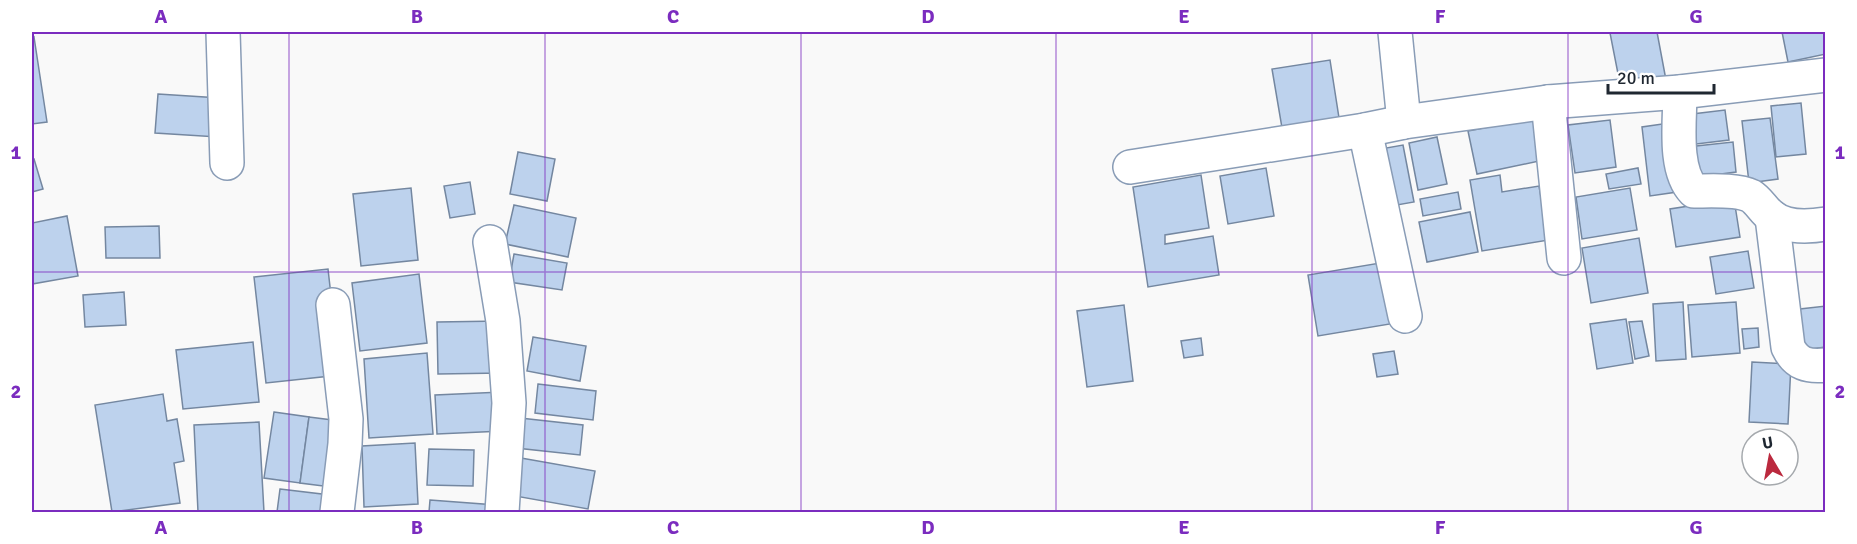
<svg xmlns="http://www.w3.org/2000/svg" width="1857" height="544" viewBox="0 0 1857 544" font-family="Signika,sans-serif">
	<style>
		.building { fill: #bdd2ed; stroke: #7487a0; stroke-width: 1.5 }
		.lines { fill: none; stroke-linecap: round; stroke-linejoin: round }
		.minor-casing { stroke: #899cb6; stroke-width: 36 }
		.minor { stroke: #fff; stroke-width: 33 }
		.grid { fill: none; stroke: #7b2cbf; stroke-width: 1.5; stroke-opacity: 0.55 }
		.neatline { fill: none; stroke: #7b2cbf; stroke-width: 2 }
		.grid-label { font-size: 20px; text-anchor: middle; font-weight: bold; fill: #7b2cbf }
	</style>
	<rect width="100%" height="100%" fill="#f9f9f9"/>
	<g class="building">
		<path d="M1620 32H1657L1666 80 1621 89 1610 33Z"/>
		<path d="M1782 32H1826V54L1788 62Z"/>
		<path d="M34 37 47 122 32 124V38Z"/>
		<path d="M1330 60 1339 118 1282 128 1272 69Z"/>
		<path d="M158 94 220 98 218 137 155 133Z"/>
		<path d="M1801 103 1806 154 1776 157 1771 106Z"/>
		<path d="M1725 110 1729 140 1688 145 1684 115Z"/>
		<path d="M1535 118 1544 160 1477 174 1468 131Z"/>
		<path d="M1770 118 1778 179 1749 183 1742 121Z"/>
		<path d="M1610 120 1616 167 1575 173 1568 125Z"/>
		<path d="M1669 123 1677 192 1650 196 1642 127Z"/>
		<path d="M1437 137 1447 184 1418 190 1409 143Z"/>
		<path d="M1733 142 1736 172 1691 178 1687 147Z"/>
		<path d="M1403 145 1414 202 1397 205 1386 148Z"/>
		<path d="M518 152 555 159 547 201 510 194Z"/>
		<path d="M34 159 43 189 32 192V160Z"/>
		<path d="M1266 168 1274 216 1228 224 1220 176Z"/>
		<path d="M1638 168 1641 184 1609 189 1606 174Z"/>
		<path d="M1201 175 1209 228 1165 235V244L1213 236 1219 275 1148 287 1133 187Z"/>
		<path d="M1500 175 1502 192 1539 186 1549 240 1482 251 1470 180Z"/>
		<path d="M470 182 475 214 450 218 444 186Z"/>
		<path d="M411 188 418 260 361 266 353 194Z"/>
		<path d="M1630 188 1637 230 1582 239 1576 197Z"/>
		<path d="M1458 192 1461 209 1423 216 1420 199Z"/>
		<path d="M1734 199 1740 237 1676 247 1670 209Z"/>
		<path d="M514 205 576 218 568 257 505 244Z"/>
		<path d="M1470 212 1478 252 1427 262 1419 222Z"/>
		<path d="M67 216 78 276 32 284V223Z"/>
		<path d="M159 226 160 258H106L105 227Z"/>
		<path d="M1639 238 1648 293 1591 303 1582 248Z"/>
		<path d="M1748 251 1754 288 1716 294 1710 257Z"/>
		<path d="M514 254 567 263 562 290 509 282Z"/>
		<path d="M1380 263 1390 324 1318 336 1308 275Z"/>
		<path d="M328 269 340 375 266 383 254 277Z"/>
		<path d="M419 274 427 343 360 351 352 283Z"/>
		<path d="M124 292 126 325 85 327 83 295Z"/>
		<path d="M1683 302 1686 359 1656 361 1653 304Z"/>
		<path d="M1736 302 1740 353 1692 357 1688 305Z"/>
		<path d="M1124 305 1133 381 1087 387 1077 311Z"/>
		<path d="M1826 306V347L1795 351 1791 310Z"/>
		<path d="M1626 319 1633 363 1597 369 1590 324Z"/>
		<path d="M501 321 502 373 438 374 437 322Z"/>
		<path d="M1642 321 1649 356 1635 359 1629 322Z"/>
		<path d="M1758 328 1759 347 1744 349 1742 329Z"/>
		<path d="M533 337 586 346 580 381 527 371Z"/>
		<path d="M1201 338 1203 355 1184 358 1181 341Z"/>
		<path d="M253 342 259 402 183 409 176 350Z"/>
		<path d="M1394 351 1398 374 1377 377 1373 354Z"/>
		<path d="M427 353 433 434 369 438 364 359Z"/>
		<path d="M1752 362 1791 364 1788 424 1749 422Z"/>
		<path d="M538 384 596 391 593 420 535 413Z"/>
		<path d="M502 392 503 431 437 434 435 395Z"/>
		<path d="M163 394 167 421 177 419 184 461 174 463 180 503 112 512 95 405Z"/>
		<path d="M274 412 309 417 300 483 264 478Z"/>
		<path d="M309 417 340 421 331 487 300 483Z"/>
		<path d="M520 418 583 425 580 455 516 448Z"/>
		<path d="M259 422 264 512H198L194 425Z"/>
		<path d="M415 443 418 504 364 507 362 446Z"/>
		<path d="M429 449 474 450 473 486 427 485Z"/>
		<path d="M521 458 595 471 588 509 515 496Z"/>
		<path d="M280 489 330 495 328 512H277Z"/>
		<path d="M430 500 496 505 495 512H429Z"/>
	</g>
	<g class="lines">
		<g class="minor-casing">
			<g id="minor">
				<path d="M223 32 227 163"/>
				<path d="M1395 32 1404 122"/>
				<path d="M1680 92C1680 120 1673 170 1694 191 1709 191 1737 189 1751 196 1759 201 1763 210 1771 216 1785 228 1808 227 1826 224"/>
				<path d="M1548 102 1564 258"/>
				<path d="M1365 130 1405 316"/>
				<path d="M1130 167 1365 130 1404 122 1548 102 1680 92 1826 75"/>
				<path d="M1772 217 1788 347C1796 364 1808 367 1826 365"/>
				<path d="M490 242 503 321 509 403 502 512"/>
				<path d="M333 305 346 419 345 444 337 512"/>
			</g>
		</g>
		<use href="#minor" class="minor"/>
	</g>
	<path class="grid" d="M289 32V512M545 32V512M801 32V512M1056 32V512M1312 32V512M1568 32V512M32 272H1826"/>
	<rect width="1857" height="544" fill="none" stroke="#ffffff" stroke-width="66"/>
	<g transform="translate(1770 457) rotate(350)"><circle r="28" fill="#ffffff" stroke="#a5a9ad" stroke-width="1.5"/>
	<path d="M0-4.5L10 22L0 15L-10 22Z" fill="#bb293e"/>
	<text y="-9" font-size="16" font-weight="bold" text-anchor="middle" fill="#1f2731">U</text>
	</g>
	<path d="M1608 84v9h106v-9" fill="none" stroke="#1f2731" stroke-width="3"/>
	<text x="1617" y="84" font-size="18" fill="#1f2731" stroke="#ffffff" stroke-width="4.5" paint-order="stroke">20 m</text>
	<rect x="33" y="33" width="1791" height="478" class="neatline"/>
	<g class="grid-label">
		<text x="161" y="23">A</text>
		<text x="417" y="23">B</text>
		<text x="673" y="23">C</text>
		<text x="928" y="23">D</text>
		<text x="1184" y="23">E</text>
		<text x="1440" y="23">F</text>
		<text x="1696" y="23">G</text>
		<text x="16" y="159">1</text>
		<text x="1840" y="159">1</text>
		<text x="16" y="398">2</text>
		<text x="1840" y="398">2</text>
		<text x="161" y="534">A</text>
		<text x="417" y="534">B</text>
		<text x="673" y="534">C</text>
		<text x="928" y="534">D</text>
		<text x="1184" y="534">E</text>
		<text x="1440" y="534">F</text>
		<text x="1696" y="534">G</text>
	</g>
</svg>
